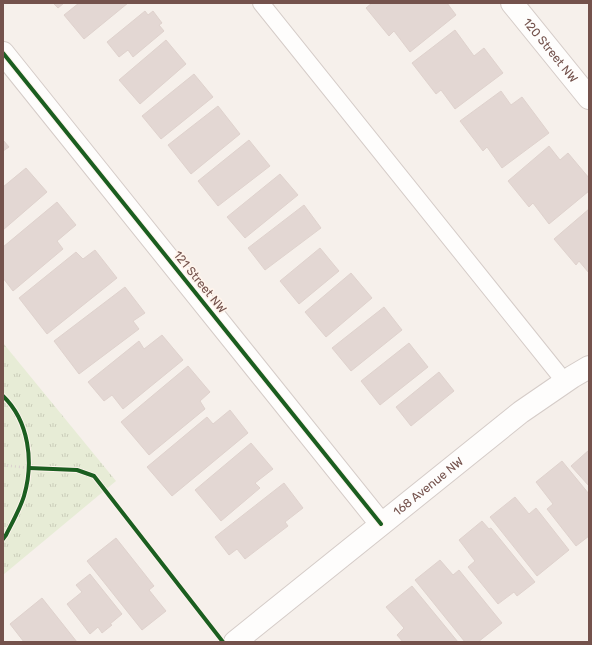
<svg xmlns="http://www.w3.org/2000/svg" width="592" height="645" viewBox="0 0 592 645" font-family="Rubik,sans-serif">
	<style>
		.grass { fill: url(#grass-tufts) }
		.building { fill: #e3d7d3; stroke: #dfd2cd }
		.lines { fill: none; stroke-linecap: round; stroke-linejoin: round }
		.service-casing { stroke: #d5ccc8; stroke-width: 18 }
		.minor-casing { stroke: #d5ccc8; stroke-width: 24 }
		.path { stroke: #dad0ce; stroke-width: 2.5; stroke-dasharray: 1 3; stroke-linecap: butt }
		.service { stroke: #fefdfc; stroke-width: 16 }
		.minor { stroke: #fefdfc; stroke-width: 22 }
		.cycleway-casing { stroke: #fef4ec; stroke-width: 6 }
		.cycleway { stroke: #1b5e20; stroke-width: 4 }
		.labels { text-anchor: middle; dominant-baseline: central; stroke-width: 3.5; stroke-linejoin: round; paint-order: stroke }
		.street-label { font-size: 12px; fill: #74524c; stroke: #fef4ec }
	</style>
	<defs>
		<pattern id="grass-tufts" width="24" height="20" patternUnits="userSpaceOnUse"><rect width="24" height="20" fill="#e7ecd6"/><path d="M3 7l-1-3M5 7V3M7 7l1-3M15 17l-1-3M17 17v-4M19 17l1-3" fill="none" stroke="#caccb9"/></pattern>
	</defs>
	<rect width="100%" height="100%" fill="#f6f0eb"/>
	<path class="grass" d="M3 343 116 481 3 575Z"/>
	<g class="building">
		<path d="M53 3H64L58 8Z"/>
		<path d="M79 3H128L84 39 64 15Z"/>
		<path d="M372 3H447L456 15 410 52 394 31 389 36 366 8Z"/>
		<path d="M145 11 148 15 153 11 162 23 159 25 164 31 133 57 128 50 119 57 107 42Z"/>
		<path d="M455 30 474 56 484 48 503 73 455 109 441 90 436 94 412 63Z"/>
		<path d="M166 40 186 64 140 104 119 80Z"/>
		<path d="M194 74 213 97 161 139 142 116Z"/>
		<path d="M501 91 511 105 522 97 549 133 502 168 487 147 483 151 460 121Z"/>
		<path d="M218 106 240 134 191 174 168 145Z"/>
		<path d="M3 140 9 147 3 151Z"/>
		<path d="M249 140 270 166 218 206 198 181Z"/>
		<path d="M549 146 560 160 568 153 589 178V191L549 224 533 203 529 207 508 181Z"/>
		<path d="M26 168 47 192 3 230V187Z"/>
		<path d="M280 174 298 195 245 238 227 217Z"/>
		<path d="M57 202 76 225 57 241 63 249 13 291 3 278V247Z"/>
		<path d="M304 205 321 228 265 270 248 248Z"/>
		<path d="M589 209V273L579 261 576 265 554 239Z"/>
		<path d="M320 248 339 271 299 304 280 281Z"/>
		<path d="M95 250 117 278 47 334 19 298 76 252 83 259Z"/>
		<path d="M351 273 372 298 326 337 305 312Z"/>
		<path d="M125 287 145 313 133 321 139 329 79 374 54 341Z"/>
		<path d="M384 307 402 330 351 371 332 348Z"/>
		<path d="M162 335 183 360 123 409 112 395 104 401 88 382 139 341 144 349Z"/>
		<path d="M409 343 428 367 380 405 361 381Z"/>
		<path d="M188 366 210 392 200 401 205 409 149 455 121 422Z"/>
		<path d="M439 372 454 391 411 426 396 407Z"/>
		<path d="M230 410 248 433 172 496 147 467 207 417 213 424Z"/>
		<path d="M251 443 273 469 255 483 260 488 221 521 195 490Z"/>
		<path d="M589 450V486L571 466Z"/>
		<path d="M562 461 589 494V536L576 546 547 509 553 504 536 482Z"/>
		<path d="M284 483 303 508 285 522 288 526 245 559 237 549 229 555 215 537Z"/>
		<path d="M515 497 529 514 536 508 569 550 537 576 490 517Z"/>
		<path d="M482 521 489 529 491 528 535 582 517 596 514 592 498 604 468 567 475 561 459 540Z"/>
		<path d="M116 538 154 586 149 590 166 611 142 630 87 561Z"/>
		<path d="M440 560 453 575 459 570 502 623 478 642H465L415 580Z"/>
		<path d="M90 574 122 614 110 624 112 625 102 633 98 627 90 634 67 604 82 592 76 585Z"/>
		<path d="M412 586 458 642H403L397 635 404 628 386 607Z"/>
		<path d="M42 598 77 642H24L10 624Z"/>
	</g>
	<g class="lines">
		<g class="service-casing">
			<path id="service" d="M261 3 565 382"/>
		</g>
		<g class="minor-casing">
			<g id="minor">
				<path id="s1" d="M512 3 589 98"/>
				<path d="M3 53 381 524"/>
				<path id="s2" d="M235 642 521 412 572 377 589 367"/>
			</g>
		</g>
		<path class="path" d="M3 465 29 468"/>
		<use href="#service" class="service"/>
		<use href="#minor" class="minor"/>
		<g class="cycleway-casing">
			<g id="cycleway">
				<path d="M3 53 381 524"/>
				<path d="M3 396C29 421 34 462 24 496 20 509 12 523 6 535L3 539"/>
				<path d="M29 468 77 470 94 476 223 642"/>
			</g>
		</g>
		<use href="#cycleway" class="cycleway"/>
	</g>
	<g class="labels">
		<g class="street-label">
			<text stroke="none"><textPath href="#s1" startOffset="61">120 Street NW</textPath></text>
			<text transform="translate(200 282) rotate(51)">121 Street NW</text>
			<text stroke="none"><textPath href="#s2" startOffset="248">168 Avenue NW</textPath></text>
		</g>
	</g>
	<rect width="592" height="645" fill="none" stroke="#74524c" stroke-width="8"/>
</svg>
